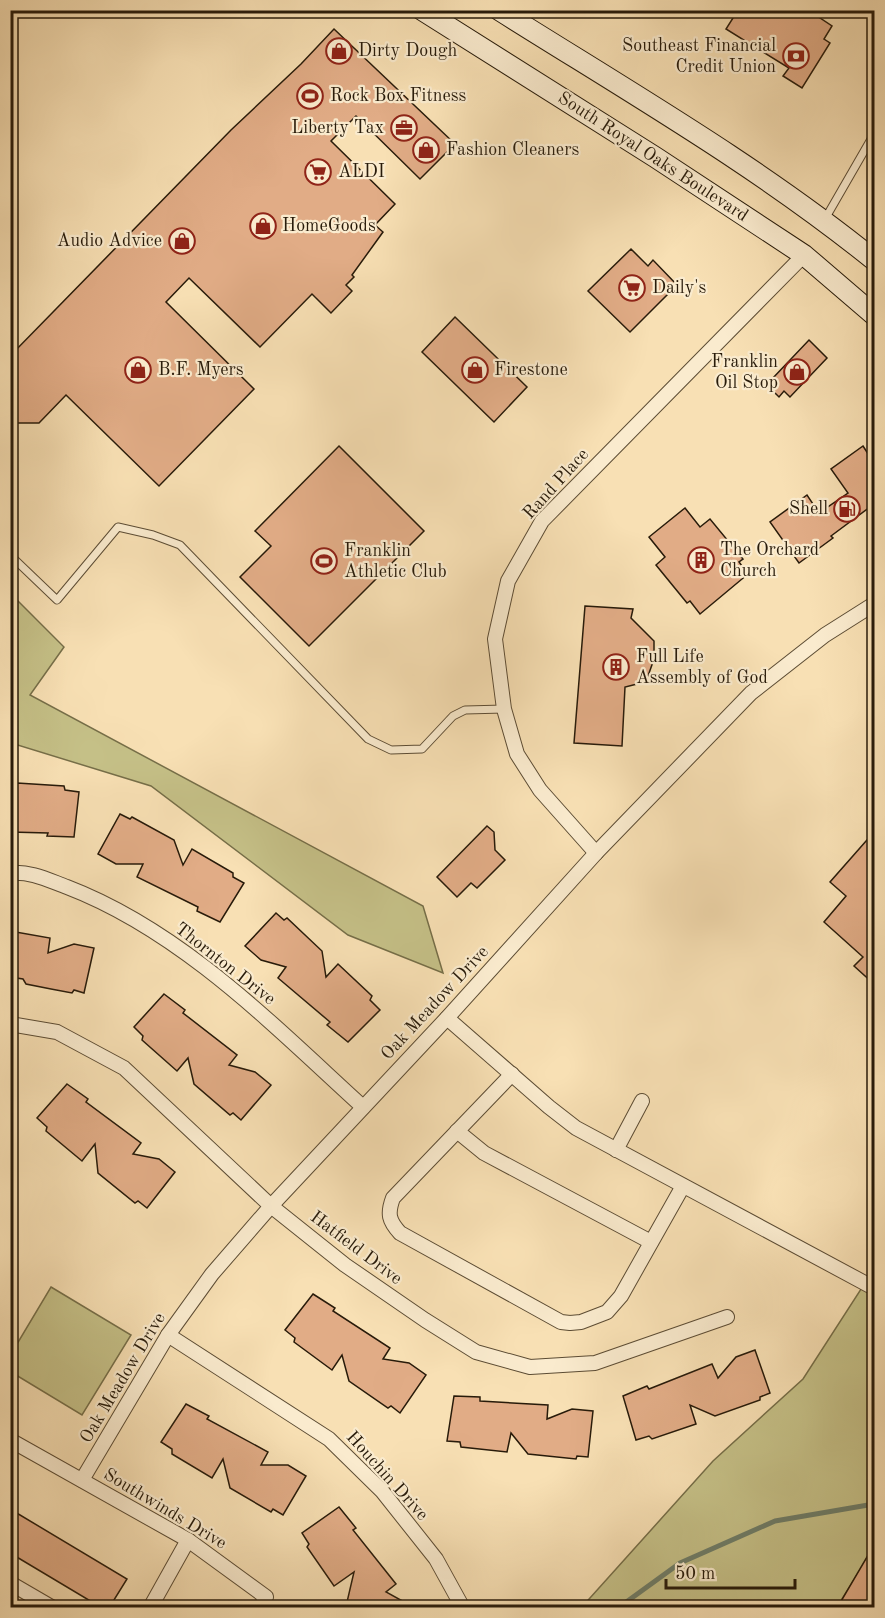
<svg xmlns="http://www.w3.org/2000/svg" width="885" height="1618" viewBox="0 0 885 1618" font-family="'Old Standard TT',serif">
	<style>
		.green { fill: #c5c087; stroke: #766e48; stroke-width: 1.5 }
		.lines { fill: none; stroke-linecap: round; stroke-linejoin: round }
		.stream { stroke: #6f7d68; stroke-width: 5 }
		.building { fill: #e1ac86; stroke: #281b0a; stroke-width: 1.5 }
		.lane-casing { stroke: #5c4c34; stroke-width: 9 }
		.street-casing { stroke: #5c4c34; stroke-width: 16 }
		.secondary-casing { stroke: #281b0a; stroke-width: 22 }
		.lane { stroke: #faebce; stroke-width: 7 }
		.street { stroke: #faebce; stroke-width: 14 }
		.secondary { stroke: #faebce; stroke-width: 20 }
		.labels { text-anchor: middle; dominant-baseline: central; stroke-width: 4.5; stroke-linejoin: round; paint-order: stroke }
		.poi-label { font-size: 18px; fill: #281b0a; stroke: #faebce; text-anchor: start }
		.street-label { font-size: 18px; fill: #281b0a; stroke: #faebce }
	</style>
	<rect width="100%" height="100%" fill="#f8e0b4"/>
	<filter id="stains"><feTurbulence type="fractalNoise" baseFrequency=".00333" numOctaves="4"/><feColorMatrix values="0 0 0 0 .2 0 0 0 0 .09 0 0 0 0 .02 0 0 0 .5 -.17"/></filter>
	<radialGradient id="worn" r=".72"><stop offset=".6" stop-color="#630" stop-opacity="0"/><stop offset="1" stop-color="#630" stop-opacity=".3"/></radialGradient>
	<g class="green">
		<path d="M11 594 64 647 30 695 423 906 443 973 348 935 151 786 11 743Z"/>
		<path d="M874 1269V1548L837 1607 581 1608 713 1461 803 1379Z"/>
		<path d="M51 1287 131 1335 82 1415 11 1372V1354Z"/>
	</g>
	<g class="lines">
		<path class="stream" d="M618 1608 680 1563 775 1521 874 1504"/>
	</g>
	<g class="building">
		<path d="M738 10H808L832 26 824 39 830 43 802 88 783 76 789 68 726 29Z"/>
		<path d="M334 29 455 144 420 179 356 116 331 141 395 204 375 225 383 232 352 275 354 277 346 285 352 291 331 313 312 294 260 347 189 278 166 302 254 389 159 486 66 395 39 423H10V356L231 130 301 64Z"/>
		<path d="M631 249 648 266 653 260 677 285 630 332 588 291Z"/>
		<path d="M455 317 527 387 494 422 422 352Z"/>
		<path d="M809 340 827 358 790 397 784 391 779 397 769 387 775 382 772 379Z"/>
		<path d="M339 446 424 531 309 646 240 577 271 546 255 531Z"/>
		<path d="M863 446 874 463V504L831 536 833 538 799 563 770 522 807 495 819 513 848 493 831 469Z"/>
		<path d="M685 508 700 527 710 519 743 559 739 562 748 574 700 614 690 601 687 603 656 565 665 557 649 537Z"/>
		<path d="M585 606 633 609 631 618 654 641V659L648 676 637 684 625 687 622 746 574 743Z"/>
		<path d="M17 783 64 786 65 790 79 792 74 837 47 836 48 833 10 832V787H17Z"/>
		<path d="M120 814 130 819 132 817 174 840 183 865 192 849 233 873V877L244 883 220 922 197 911 198 907 137 877 143 864H116L98 854Z"/>
		<path d="M487 826 494 832 495 850 505 860 477 888 471 883 457 897 437 877Z"/>
		<path d="M874 832V984L854 966 863 957 824 922 846 896 830 882Z"/>
		<path d="M276 913 284 920 287 918 322 951 326 977 338 964 372 996 370 1000 380 1010 348 1042 327 1025 330 1022 278 978 286 967 261 960 245 946Z"/>
		<path d="M10 931 50 938 48 953 74 944 94 948 84 993 74 990 72 993 51 989 26 984 23 979 10 977Z"/>
		<path d="M164 994 185 1010 183 1013 237 1055 229 1065 255 1072 271 1085 241 1120 233 1113 230 1115 194 1084 188 1058 177 1071 142 1040 143 1036 134 1027Z"/>
		<path d="M67 1084 88 1099 86 1102 141 1143 133 1154 159 1159 175 1172 147 1208 138 1201 135 1203 98 1173 95 1144 82 1161 46 1131 47 1127 37 1118Z"/>
		<path d="M313 1294 335 1308 333 1311 390 1348 383 1359 409 1363 426 1375 400 1413 391 1406 388 1408 349 1381 342 1355 332 1370 294 1342 295 1338 285 1330Z"/>
		<path d="M755 1350 770 1393 760 1397V1400L715 1416 690 1405 696 1424 652 1439 649 1436 636 1440 623 1396 647 1386 649 1389 712 1364 718 1378 736 1357Z"/>
		<path d="M454 1396 480 1397V1401L548 1405 547 1419 572 1409 593 1411 588 1457 577 1456 576 1459 528 1454 511 1433 507 1452 461 1447 460 1442 447 1441Z"/>
		<path d="M186 1404 209 1416 207 1419 268 1452 261 1465H288L306 1476 283 1515 273 1509 271 1512 230 1488 223 1459 212 1478 172 1454V1449L161 1442Z"/>
		<path d="M339 1507 356 1528 353 1530 396 1584 386 1592 415 1608H351L347 1602 354 1572 334 1586 307 1547 309 1544 302 1533Z"/>
		<path d="M10 1509 127 1579 109 1608H102L10 1553Z"/>
		<path d="M874 1545V1608H837Z"/>
	</g>
	<g class="lines">
		<g class="lane-casing">
			<g id="lane">
				<path d="M825 219 874 134"/>
				<path d="M10 555 57 600 118 527 153 535 180 545 368 739 391 750 422 749 453 716 465 710 504 709"/>
			</g>
		</g>
		<g class="street-casing">
			<g id="street">
				<path d="M596 853 540 790 517 754 504 709 495 639 508 581 542 521 804 255"/>
				<path d="M10 873C31 871 48 880 67 887 182 931 274 1026 363 1107"/>
				<path d="M447 1018 549 1107 576 1128 874 1288"/>
				<path d="M10 1024 57 1032 124 1068 271 1206 345 1265 425 1320 476 1352 530 1367 595 1363 727 1317"/>
				<path d="M512 1074 393 1198C387 1214 389 1221 400 1233L561 1322 570 1323 581 1322 607 1312 621 1296 683 1186"/>
				<path d="M457 1131 484 1153 651 1242"/>
				<path d="M616 1150 642 1101"/>
				<path d="M168 1335 329 1439 382 1491 436 1559 463 1608"/>
				<path d="M10 1440 188 1540 266 1597 260 1608"/>
				<path d="M82 1480 168 1335 212 1274 271 1206 447 1018 596 853 751 693 825 635 874 604"/>
				<path d="M10 1583 53 1608"/>
				<path d="M150 1608 188 1540"/>
			</g>
		</g>
		<g class="secondary-casing">
			<g id="secondary">
				<path d="M422 10 655 157 804 255 874 315"/>
				<path d="M499 10C626 90 758 166 874 260"/>
			</g>
		</g>
		<use href="#lane" class="lane"/>
		<use href="#street" class="street"/>
		<use href="#secondary" class="secondary"/>
	</g>
	<defs>
		<g id="shop-ring" transform="scale(1.35)"><circle r="9.5" fill="#faebce" stroke="#8f2418" stroke-width="1.5"/><path d="M-5-2.5h2.3a2.7 3.5 0 0 1 5.4 0H5L5.5 6h-11ZM-1.5-2.5h3a1.5 2.3 0 0 0-3 0Z" fill="#8f2418"/></g>
		<g id="bank-ring" transform="scale(1.35)"><circle r="9.5" fill="#faebce" stroke="#8f2418" stroke-width="1.5"/><path d="M-6-4H6V4H-6ZM0-2.3a2.3 2.3 0 1 0 0 4.6a2.3 2.3 0 1 0 0-4.6Z" fill="#8f2418"/></g>
		<g id="stadium-ring" transform="scale(1.35)"><circle r="9.5" fill="#faebce" stroke="#8f2418" stroke-width="1.5"/><path d="M0-5a6.5 5 0 1 0 0 10a6.5 5 0 1 0 0-10ZM-3.5-1.8h7v3.6h-7Z" fill="#8f2418"/></g>
		<g id="office-ring" transform="scale(1.35)"><circle r="9.5" fill="#faebce" stroke="#8f2418" stroke-width="1.5"/><path d="M-6-3h4V-5.5h4V-3h4V5H-6ZM-1-4.5V-3h2v-1.5ZM-6 0V1H6V0Z" fill="#8f2418"/></g>
		<g id="supermarket-ring" transform="scale(1.35)"><circle r="9.5" fill="#faebce" stroke="#8f2418" stroke-width="1.5"/><path d="M-6-5.5h2.5l.6 2H6L4.5 2H-2.5L-4.4-4H-6ZM-1.5 3.2a1.3 1.3 0 1 0 .1 0ZM3 3.2a1.3 1.3 0 1 0 .1 0Z" fill="#8f2418"/></g>
		<g id="fuel-ring" transform="scale(1.35)"><circle r="9.5" fill="#faebce" stroke="#8f2418" stroke-width="1.5"/><path d="M-5.5-6h7V0h2V4h1.3V-2.5L3-4.5l.8-.8L6-3V5H2.5V1h-1V6h-7ZM-4.2-4.7v3.2H.2V-4.7Z" fill="#8f2418"/></g>
		<g id="building-ring" transform="scale(1.35)"><circle r="9.5" fill="#faebce" stroke="#8f2418" stroke-width="1.5"/><path d="M-4-6H4V6H1V3H-1V6H-4ZM-2.5-4.3h1.7v1.8h-1.7ZM.8-4.3h1.7v1.8H.8ZM-2.5-1h1.7V.8h-1.7ZM.8-1h1.7V.8H.8Z" fill="#8f2418"/></g>
	</defs>
	<g fill-rule="evenodd">
		<use href="#shop-ring" x="339" y="51"/>
		<use href="#bank-ring" x="796" y="56"/>
		<use href="#stadium-ring" x="310" y="96"/>
		<use href="#office-ring" x="404" y="128"/>
		<use href="#shop-ring" x="426" y="150"/>
		<use href="#supermarket-ring" x="318" y="172"/>
		<use href="#shop-ring" x="263" y="226"/>
		<use href="#shop-ring" x="182" y="241"/>
		<use href="#supermarket-ring" x="632" y="288"/>
		<use href="#shop-ring" x="138" y="370"/>
		<use href="#shop-ring" x="475" y="370"/>
		<use href="#shop-ring" x="797" y="372"/>
		<use href="#fuel-ring" x="847" y="509"/>
		<use href="#building-ring" x="701" y="560"/>
		<use href="#stadium-ring" x="324" y="561"/>
		<use href="#building-ring" x="616" y="667"/>
	</g>
	<g class="labels">
		<g class="poi-label">
			<text x="776" y="46" text-anchor="end">Southeast Financial<tspan x="776" dy="21">Credit Union</tspan></text>
			<text x="358" y="51">Dirty Dough</text>
			<text x="330" y="96">Rock Box Fitness</text>
			<text x="384" y="128" text-anchor="end">Liberty Tax</text>
			<text x="446" y="150">Fashion Cleaners</text>
			<text x="338" y="172">ALDI</text>
			<text x="282" y="226">HomeGoods</text>
			<text x="162" y="241" text-anchor="end">Audio Advice</text>
			<text x="652" y="288">Daily's</text>
			<text x="778" y="362" text-anchor="end">Franklin<tspan x="778" dy="21">Oil Stop</tspan></text>
			<text x="158" y="370">B.F. Myers</text>
			<text x="494" y="370">Firestone</text>
			<text x="828" y="509" text-anchor="end">Shell</text>
			<text x="720" y="550">The Orchard<tspan x="720" dy="21">Church</tspan></text>
			<text x="344" y="551">Franklin<tspan x="344" dy="21">Athletic Club</tspan></text>
			<text x="636" y="657">Full Life<tspan x="636" dy="21">Assembly of God</tspan></text>
		</g>
		<g class="street-label">
			<text transform="translate(653 157) rotate(33)">South Royal Oaks Boulevard</text>
			<text transform="translate(556 484) rotate(-48)">Rand Place</text>
			<text transform="translate(225 964) rotate(38)">Thornton Drive</text>
			<text transform="translate(435 1003) rotate(-47)">Oak Meadow Drive</text>
			<text transform="translate(356 1248) rotate(37)">Hatfield Drive</text>
			<text transform="translate(123 1378) rotate(-59)">Oak Meadow Drive</text>
			<text transform="translate(387 1476) rotate(48)">Houchin Drive</text>
			<text transform="translate(165 1509) rotate(31)">Southwinds Drive</text>
		</g>
	</g>
	<rect width="885" height="1618" fill="none" stroke="#f8e0b4" stroke-width="36"/>
	<rect x="12" y="12" width="861" height="1594" fill="none" stroke="#281b0a" stroke-width="3"/>
	<rect x="18" y="18" width="849" height="1582" fill="none" stroke="#281b0a" stroke-width="1.5"/>
	<path d="M666 1579v9h129v-9" fill="none" stroke="#281b0a" stroke-width="3"/>
	<text x="675" y="1579" font-size="18" fill="#281b0a" stroke="#faebce" stroke-width="4.5" paint-order="stroke">50 m</text>
	<rect width="100%" height="100%" filter="url(#stains)"/>
	<rect width="100%" height="100%" fill="url(#worn)"/>
</svg>
